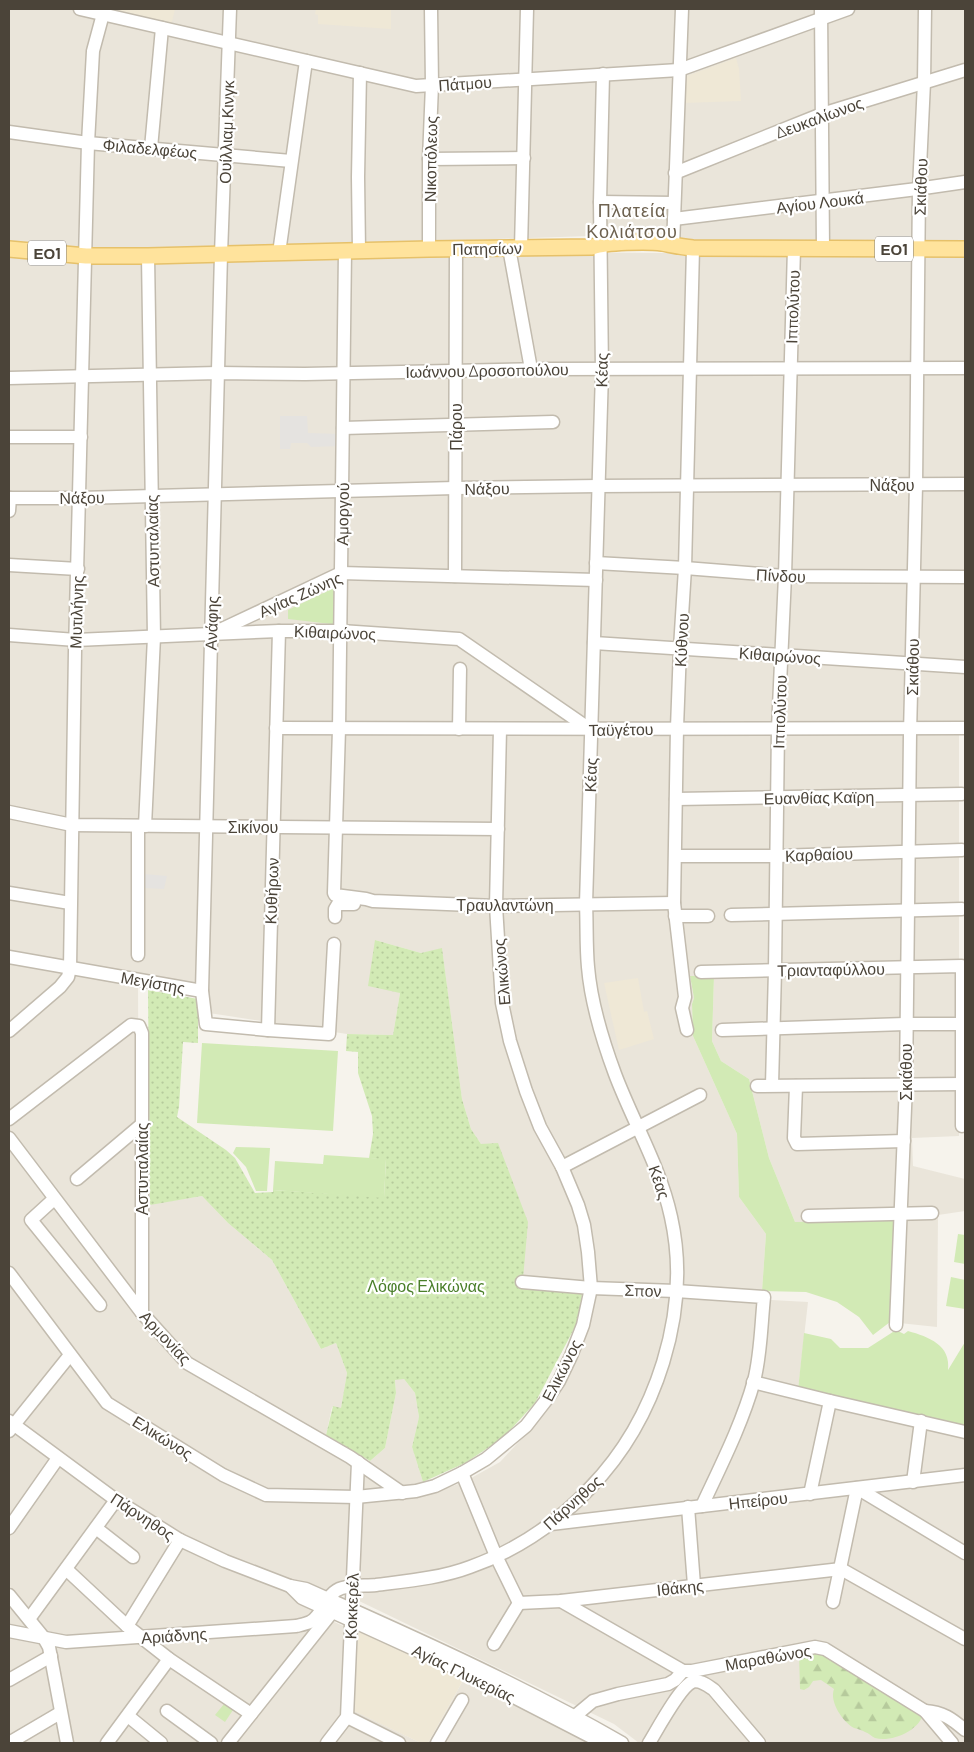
<svg xmlns="http://www.w3.org/2000/svg" width="974" height="1752" viewBox="0 0 974 1752" font-family="Barlow,sans-serif">
	<style>
		.residential { fill: #eae5da }
		.education { fill: #efe8d6 }
		.grass { fill: url(#grass-dots) }
		.forest { fill: url(#forest-firs) }
		.park { fill: #d2eab5 }
		.parking { fill: #e5e3e0 }
		.lines { fill: none; stroke-linecap: round; stroke-linejoin: round }
		.minor-casing { stroke: #c2bbae; stroke-width: 15 }
		.major-casing { stroke: #e6c16a; stroke-width: 18 }
		.minor { stroke: #fff; stroke-width: 12 }
		.major { stroke: #ffe39c; stroke-width: 15 }
		.labels { text-anchor: middle; dominant-baseline: central; stroke-width: 4.5; stroke-linejoin: round; paint-order: stroke }
		.shield { fill: #fff; stroke: #817c74; stroke-width: 1 }
		.shield-label { font-size: 15px; font-weight: bold; fill: #4b4439 }
		.street-label { font-size: 16px; fill: #4b4439; stroke: #fff }
		.park-label { font-size: 16px; fill: #4a7f2a; stroke: #fff }
		.neighbourhood-label { font-size: 18px; letter-spacing: 1px; fill: #6e6250; stroke: #fff }
	</style>
	<defs>
		<pattern id="grass-dots" width="8" height="8" patternUnits="userSpaceOnUse" patternTransform="scale(1.25)"><rect width="8" height="8" fill="#d2eab5"/><path d="M2 2h.1M6 6h.1" fill="none" stroke="#b6ca9c" stroke-width="1.8" stroke-linecap="round"/></pattern>
		<pattern id="forest-firs" width="22" height="20" patternUnits="userSpaceOnUse" patternTransform="scale(1.25)"><rect width="22" height="20" fill="#d2eab5"/><path d="M5 1l3.5 6h-7zM16 11l3.5 6h-7z" fill="#b6ca9c"/></pattern>
	</defs>
	<rect width="100%" height="100%" fill="#f6f3ec"/>
	<g class="residential">
		<path d="M9 9H427L430 241 89 253 9 242Z"/>
		<path d="M432 9H965V241H668L657 234 604 233 589 236 437 241Z"/>
		<path d="M522 252 965 255V723L959 724V1136L912 1138 913 1166 965 1179V1211L938 1215 937 1327 890 1322 895 1221 795 1222 769 1158 749 1079 721 1061 712 1041 714 976H690L694 998 692 1004 693 1036 737 1134 739 1197 766 1234 762 1291 523 1279 481 1144 471 1129 462 1099 442 949 421 953 375 940 400 993 393 1035 347 1034 209 1013 203 989 75 965 89 262Z"/>
		<path d="M9 253 84 261 70 965 9 954Z"/>
		<path d="M9 959 138 982 139 1206 202 1196 228 1223 272 1260 321 1349 336 1343 347 1373 341 1409 332 1407 326 1435 319 1447 350 1464V1580L223 1743H71L54 1649 20 1599 9 1585Z"/>
		<path d="M593 1290 808 1302 798 1390 965 1428V1743H639L614 1724 357 1600 362 1472 370 1461 385 1448 396 1393 395 1379H404L415 1393 419 1417 412 1447 423 1482 424 1496 464 1482 500 1462 527 1433 562 1387Z"/>
		<path d="M9 1595 36 1632 45 1653 63 1743H9Z"/>
		<path d="M332 1621 359 1633 351 1709 421 1743H232Z"/>
		<path d="M465 1677 592 1743H428Z"/>
	</g>
	<g class="education">
		<path d="M98 9H175L171 26Z"/>
		<path d="M316 9H391V29L318 24V15L315 14Z"/>
		<path d="M736 58 739 69 741 101 683 103 684 77Z"/>
		<path d="M638 978 644 1012 647 1011 654 1039 619 1050 604 983Z"/>
		<path d="M359 1632 465 1677 428 1743H421L350 1709Z"/>
	</g>
	<path class="grass" d="M375 940 421 953 442 948 462 1099 471 1129 481 1144 498 1143 528 1222 523 1279 582 1283V1295L577 1323 535 1403 503 1438 465 1463 423 1482 412 1447 419 1417 415 1393 404 1379 395 1380 396 1393 385 1448 370 1461 326 1435 333 1406 341 1408 347 1373 336 1343 321 1349 272 1260 228 1223 202 1196 150 1205 148 990 198 999V1043L183 1042 179 1107 177 1117 226 1150 235 1158 255 1193 273 1192V1190L384 1197 386 1160 369 1158 373 1134 372 1116 358 1073V1052L346 1051 347 1034 393 1035 400 993 368 986Z"/>
	<path class="forest" d="M822 1651 923 1713C921 1730 891 1743 875 1738 872 1737 869 1733 865 1732 862 1730 858 1729 854 1728 843 1722 829 1702 834 1689L821 1680 813 1681 809 1687 804 1690 800 1689 799 1654Z"/>
	<g class="park">
		<path d="M340 585V625L288 619V610Z"/>
		<path d="M690 976H714L712 1041 721 1061 749 1079 769 1158 795 1222 895 1220 890 1322 873 1335 859 1317 837 1302 806 1292 762 1291 766 1234 739 1197 737 1134 693 1036 692 1004 694 998Z"/>
		<path d="M202 1043 338 1051 333 1131 197 1123Z"/>
		<path d="M236 1147 270 1148 267 1191H256L246 1167 233 1153Z"/>
		<path d="M324 1155 386 1159 384 1198 273 1190 275 1161 323 1164Z"/>
		<path d="M958 1234 965 1235V1264L954 1262Z"/>
		<path d="M951 1277 965 1280V1309L946 1306Z"/>
		<path d="M896 1330 904 1334 908 1331C929 1337 951 1345 948 1370L965 1342V1428L798 1390 804 1333 831 1339 840 1348H868Z"/>
		<path d="M224 1704 233 1710 225 1722 215 1715Z"/>
	</g>
	<g class="parking">
		<path d="M280 416H307L308 433 340 434V446L311 447 307 443H291L290 449H280Z"/>
		<path d="M144 874 167 876 164 889 144 888Z"/>
	</g>
	<g class="lines">
		<g class="minor-casing">
			<g id="minor">
				<path d="M80 9 416 86 679 70 848 9"/>
				<path d="M230 9 221 254 202 991 206 1024 268 1030 329 1034 334 944"/>
				<path d="M821 9 823 249"/>
				<path d="M9 132 88 143 291 161"/>
				<path d="M151 148 162 28"/>
				<path d="M429 159 524 158"/>
				<path d="M675 173 822 114 965 70"/>
				<path d="M600 202 674 203"/>
				<path d="M674 219 917 189 965 182"/>
				<path d="M673 246 682 9"/>
				<path d="M509 248 531 369"/>
				<path d="M521 248 527 9"/>
				<path d="M429 249V159L432 85 431 9"/>
				<path d="M345 251 339 729 334 893 335 895 366 899 373 901 496 906 674 903"/>
				<path d="M359 251 358 177 360 73"/>
				<path d="M279 253 306 61"/>
				<path d="M9 378 218 373 305 374 548 369 965 368"/>
				<path d="M343 428 553 422"/>
				<path d="M9 437H81"/>
				<path d="M9 498H80L455 488 598 486 965 484"/>
				<path d="M9 511 10 498"/>
				<path d="M596 563 685 568 785 576 965 577"/>
				<path d="M9 565 78 569"/>
				<path d="M455 576 456 249"/>
				<path d="M218 631 341 573 596 580"/>
				<path d="M9 635 76 640 279 631H341L459 639 591 730"/>
				<path d="M594 643 965 667"/>
				<path d="M276 728C506 730 735 728 965 728"/>
				<path d="M459 729 460 669"/>
				<path d="M676 799 962 794"/>
				<path d="M9 812 72 825 498 829"/>
				<path d="M138 826V955"/>
				<path d="M145 826 154 637 148 256"/>
				<path d="M676 856H777L962 850"/>
				<path d="M9 893 70 903"/>
				<path d="M731 915 962 909"/>
				<path d="M675 916H708"/>
				<path d="M335 917V909L338 904H354"/>
				<path d="M9 957 202 991"/>
				<path d="M701 972 962 966V1126"/>
				<path d="M268 1030 279 631"/>
				<path d="M687 1030 682 1008 685 997 674 903 677 728 680 648 685 568 693 248"/>
				<path d="M722 1030 905 1024H962"/>
				<path d="M9 1031 60 987 68 977 70 968 75 651 88 143 93 51 103 14"/>
				<path d="M772 1085 775 970 778 728 785 576 794 248"/>
				<path d="M757 1086 962 1084"/>
				<path d="M796 1086 794 1138 797 1144 904 1141"/>
				<path d="M9 1119 131 1025 139 1026 142 1033V1313"/>
				<path d="M9 1138 142 1313 187 1363 350 1457 402 1493"/>
				<path d="M562 1167 700 1095"/>
				<path d="M77 1179 141 1125"/>
				<path d="M54 1199 31 1220 100 1305"/>
				<path d="M808 1216 932 1213"/>
				<path d="M9 1273 107 1403 223 1475 266 1495 356 1497 416 1491 435 1486 462 1473 486 1459 526 1426 547 1399 559 1381 571 1356 583 1325 591 1288 588 1252 584 1225 578 1205 562 1167 540 1127 526 1091 510 1041 502 1003 496 906 500 729"/>
				<path d="M522 1282 591 1288 676 1291 764 1297C761 1325 761 1354 754 1381 742 1424 721 1465 702 1506"/>
				<path d="M896 1325 906 1084 910 734 916 485 919 189 924 82 925 9"/>
				<path d="M753 1382 830 1401 965 1432"/>
				<path d="M9 1421 116 1500 180 1540 225 1561 290 1586 306 1589C413 1637 520 1684 622 1743"/>
				<path d="M9 1431 70 1355"/>
				<path d="M462 1473 496 1556 519 1603"/>
				<path d="M913 1482 921 1421"/>
				<path d="M810 1494 830 1401"/>
				<path d="M688 1507 694 1585"/>
				<path d="M551 1524 965 1475"/>
				<path d="M9 1528 58 1458"/>
				<path d="M96 1528 133 1557"/>
				<path d="M66 1569 127 1626 169 1659 251 1714"/>
				<path d="M841 1569 965 1639"/>
				<path d="M290 1586 302 1598 475 1677 603 1743"/>
				<path d="M9 1595 44 1638 49 1647 67 1743"/>
				<path d="M561 1601 683 1671H692L815 1647 825 1649 925 1711 952 1743"/>
				<path d="M833 1602 857 1488 965 1553"/>
				<path d="M519 1603 561 1601 841 1569"/>
				<path d="M29 1619 116 1500"/>
				<path d="M127 1626 180 1540"/>
				<path d="M9 1631 66 1642 296 1626C300 1625 306 1624 310 1622 323 1616 326 1592 342 1588 353 1585 365 1586 376 1585 407 1581 441 1578 470 1567 515 1551 557 1523 590 1488 656 1420 692 1311 671 1217 660 1166 633 1122 615 1074 602 1039 591 1003 588 967 586 946 587 925 586 904L602 372 600 202 603 74"/>
				<path d="M494 1644 519 1603"/>
				<path d="M9 1680 51 1656"/>
				<path d="M167 1711 211 1743"/>
				<path d="M925 1711C943 1712 952 1719 965 1730"/>
				<path d="M128 1716 161 1743"/>
				<path d="M575 1716 593 1701 618 1694 668 1684 675 1680 683 1671"/>
				<path d="M347 1717 399 1743"/>
				<path d="M9 1743 60 1713"/>
				<path d="M107 1743 169 1659"/>
				<path d="M228 1743 337 1606"/>
				<path d="M327 1743 347 1717 358 1462"/>
				<path d="M437 1743 462 1700"/>
				<path d="M649 1743C657 1730 680 1687 692 1682 700 1679 708 1686 714 1690L759 1743"/>
			</g>
		</g>
		<g class="major-casing">
			<path id="major" d="M9 249 86 256H148L429 249 592 247C606 242 647 241 662 243 673 245 682 247 693 248L965 249"/>
		</g>
		<use href="#minor" class="minor"/>
		<use href="#major" class="major"/>
	</g>
	<g class="labels">
		<g class="shield">
			<rect x="875" y="236.5" width="38" height="25" rx="4"/>
			<rect x="28" y="240.5" width="38" height="25" rx="4"/>
		</g>
		<g class="shield-label">
			<text x="894" y="249">ΕΟ1</text>
			<text x="47" y="253">ΕΟ1</text>
		</g>
		<g class="street-label">
			<text transform="translate(465 83) rotate(-4)">Πάτμου</text>
			<text transform="translate(819 117) rotate(-20)">Δευκαλίωνος</text>
			<text transform="translate(226 132) rotate(-88)">Ουίλλιαμ Κινγκ</text>
			<text transform="translate(150 148) rotate(5)">Φιλαδελφέως</text>
			<text transform="translate(430 159) rotate(-89)">Νικοπόλεως</text>
			<text transform="translate(920 187) rotate(-88)">Σκιάθου</text>
			<text transform="translate(820 202) rotate(-7)">Αγίου Λουκά</text>
			<text transform="translate(487 248) rotate(-1)">Πατησίων</text>
			<text transform="translate(792 307) rotate(-88)">Ιππολύτου</text>
			<text transform="translate(487 370) rotate(-1)">Ιωάννου Δροσοπούλου</text>
			<text transform="translate(601 370) rotate(-89)">Κέας</text>
			<text transform="translate(455 427) rotate(-90)">Πάρου</text>
			<text x="892" y="484">Νάξου</text>
			<text transform="translate(487 488) rotate(-1)">Νάξου</text>
			<text transform="translate(82 497) rotate(-1)">Νάξου</text>
			<text transform="translate(342 514) rotate(-89)">Αμοργού</text>
			<text transform="translate(152 541) rotate(-91)">Αστυπαλαίας</text>
			<text transform="translate(781 575) rotate(3)">Πίνδου</text>
			<text transform="translate(300 594) rotate(-24)">Αγίας Ζώνης</text>
			<text transform="translate(76 612) rotate(-88)">Μυτιλήνης</text>
			<text transform="translate(211 623) rotate(-88)">Ανάφης</text>
			<text transform="translate(335 632) rotate(2)">Κιθαιρώνος</text>
			<text transform="translate(681 640) rotate(-87)">Κύθνου</text>
			<text transform="translate(780 655) rotate(4)">Κιθαιρώνος</text>
			<text transform="translate(912 667) rotate(-89)">Σκιάθου</text>
			<text transform="translate(779 712) rotate(-88)">Ιππολύτου</text>
			<text transform="translate(621 729) rotate(-1)">Ταϋγέτου</text>
			<text transform="translate(590 775) rotate(-88)">Κέας</text>
			<text transform="translate(819 797) rotate(-1)">Ευανθίας Καϊρη</text>
			<text x="253" y="826">Σικίνου</text>
			<text transform="translate(819 854) rotate(-2)">Καρθαίου</text>
			<text transform="translate(271 891) rotate(-88)">Κυθήρων</text>
			<text x="505" y="904">Τραυλαντώνη</text>
			<text transform="translate(831 969) rotate(-1)">Τριανταφύλλου</text>
			<text transform="translate(501 972) rotate(-95)">Ελικώνος</text>
			<text transform="translate(153 982) rotate(10)">Μεγίστης</text>
			<text transform="translate(905 1072) rotate(-90)">Σκιάθου</text>
			<text transform="translate(141 1169) rotate(-90)">Αστυπαλαίας</text>
			<text transform="translate(660 1182) rotate(71)">Κέας</text>
			<text transform="translate(643 1290) rotate(2)">Σπον</text>
			<text transform="translate(166 1337) rotate(47)">Αρμονίας</text>
			<text transform="translate(561 1370) rotate(-63)">Ελικώνος</text>
			<text transform="translate(163 1437) rotate(32)">Ελικώνος</text>
			<text transform="translate(758 1500) rotate(-6)">Ηπείρου</text>
			<text transform="translate(572 1502) rotate(-42)">Πάρνηθος</text>
			<text transform="translate(143 1516) rotate(33)">Πάρνηθος</text>
			<text transform="translate(680 1587) rotate(-6)">Ιθάκης</text>
			<text transform="translate(351 1606) rotate(-88)">Κοκκερέλ</text>
			<text transform="translate(174 1635) rotate(-4)">Αριάδνης</text>
			<text transform="translate(768 1657) rotate(-10)">Μαραθώνος</text>
			<text transform="translate(464 1673) rotate(26)">Αγίας Γλυκερίας</text>
		</g>
		<g class="park-label">
			<text x="426" y="1285">Λόφος Ελικώνας</text>
		</g>
		<g class="neighbourhood-label">
			<text x="632" y="210">Πλατεία<tspan x="632" dy="21">Κολιάτσου</tspan></text>
		</g>
	</g>
	<rect width="974" height="1752" fill="none" stroke="#4b4439" stroke-width="20"/>
</svg>
